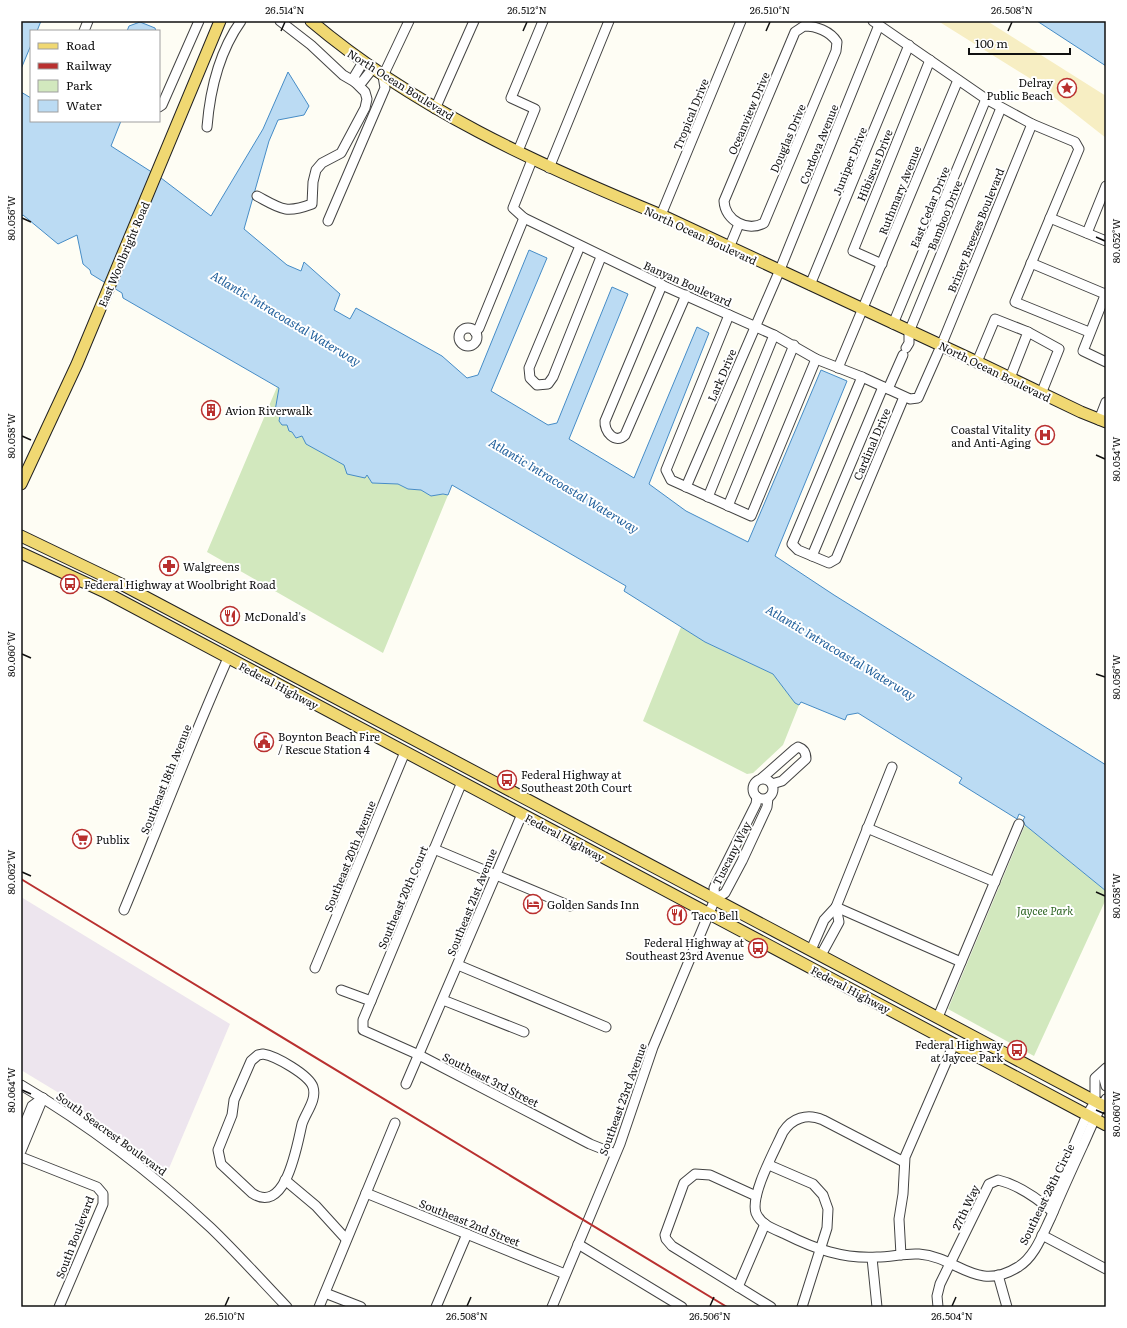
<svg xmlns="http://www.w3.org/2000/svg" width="1127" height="1328" viewBox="0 0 1127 1328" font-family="Literata,serif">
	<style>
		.industrial { fill: #ede5ee }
		.green { fill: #d2e8be }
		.sand { fill: #f7eec3 }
		.water { fill: #bbdbf3; stroke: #468cc6 }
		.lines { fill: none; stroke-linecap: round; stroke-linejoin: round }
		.minor-casing { stroke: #434343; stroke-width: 11 }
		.major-casing { stroke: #212121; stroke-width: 13 }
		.minor { stroke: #fff; stroke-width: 9 }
		.major { stroke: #f0d872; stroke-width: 11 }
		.rail { stroke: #b9302f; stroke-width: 2 }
		.ticks { fill: none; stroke: #101010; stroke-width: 1.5 }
		.labels { text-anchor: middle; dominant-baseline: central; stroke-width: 4; stroke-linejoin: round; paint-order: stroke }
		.poi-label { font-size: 11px; fill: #101010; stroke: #fff; text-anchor: start }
		.street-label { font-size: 11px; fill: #101010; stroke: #fff }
		.park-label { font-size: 11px; font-style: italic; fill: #2e6523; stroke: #fff }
		.water-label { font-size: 12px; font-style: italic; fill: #205f9b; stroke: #fff }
		.neatline { fill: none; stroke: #101010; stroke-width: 1.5 }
		.ticks-label { font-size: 10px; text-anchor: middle; fill: #101010 }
	</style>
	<rect width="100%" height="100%" fill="#fefdf4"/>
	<path class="industrial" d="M21 897 230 1024 167 1173 59 1093 21 1070Z"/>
	<g class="green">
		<path d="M277 387 279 388 278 391 280 416 296 438 302 436 344 465 367 475 372 483 398 484 408 489 421 490 431 496 443 494 448 495 383 653 207 552Z"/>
		<path d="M681 627 705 642 773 674 795 703 799 705 783 745 753 773 747 774 643 721Z"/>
		<path d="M1025 825 1106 891V899L1034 1056 948 1009Z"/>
	</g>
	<path class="sand" d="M938 21H987L1106 96V138L1031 79Z"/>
	<g class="water">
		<path d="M21 21H41L37 31H31V45L21 69Z"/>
		<path d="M1037 21H1106V66Z"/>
		<path d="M140 22 155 28 156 31H127L129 26Z"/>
		<path d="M288 72 309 106 304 115 278 120 269 141 244 229 287 265 301 271 304 262 340 294 334 310 350 319 356 308 442 356 467 378 478 375 529 250 547 258 491 391 548 425 557 423 612 287 628 294 569 439 634 478 697 327 709 333 649 484 686 511 748 542 821 370 847 381 775 556 834 595 1106 765V891L1025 825 1023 820 1025 817 1019 814 1017 819 959 783 962 778 858 713 847 715 845 720 801 702 799 705 795 703 773 674 705 642 624 591 626 586 452 485 448 495 443 494 431 496 421 490 408 489 398 484 372 483 367 475 365 478 347 474 344 465 306 444 302 436 296 438 292 432 289 431 287 425H282L279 421 280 416 275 411 279 388 123 298 122 293 91 274 90 270 83 264 77 235 58 244 23 215 21 217V92L31 98V121H121L111 146 161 178 211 216 263 129Z"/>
	</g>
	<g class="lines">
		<g class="minor-casing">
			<g id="minor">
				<path d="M873 21 986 99 1032 124 1075 142 1079 149 1015 302 1089 332"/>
				<path d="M804 26C816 26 830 31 837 42L836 51 764 223C748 232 725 221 724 201L795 32Z"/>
				<path d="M84 31 88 21"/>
				<path d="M363 62 354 77 355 82H362L373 68"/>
				<path d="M159 107 162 105 199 21"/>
				<path d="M435 109 474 21"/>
				<path d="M207 127C210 90 219 52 241 21"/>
				<path d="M518 151 535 109 511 98 543 21"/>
				<path d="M532 160 513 208 524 218 662 285 774 335 816 359 862 377 910 399 918 398 941 346 1032 124"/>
				<path d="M549 168 609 21"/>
				<path d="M257 196C281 209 285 214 312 204L313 182 316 170 322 163 341 153 365 108 367 99 365 92 355 82 343 75 311 45 280 21"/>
				<path d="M661 215 741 21"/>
				<path d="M1050 218 1106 241"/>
				<path d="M328 221 385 88 383 76 409 21"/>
				<path d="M1087 233 1106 186"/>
				<path d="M580 246 529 368 530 378 537 385 548 384 553 377 601 257"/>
				<path d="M729 248 739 224"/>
				<path d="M1031 263 1105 294"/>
				<path d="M882 264 853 251 930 60"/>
				<path d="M662 285 605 421C604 431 615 445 625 435L686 295"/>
				<path d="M810 285 909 45"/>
				<path d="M1106 293 1083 351 1106 362"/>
				<path d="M729 315 666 470 671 480 751 516 816 359"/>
				<path d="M893 324 986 99"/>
				<circle cx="468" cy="337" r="9"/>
				<path d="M475 332 479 328 524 218"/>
				<path d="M906 348 909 343V332L1001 108"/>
				<path d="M977 362 995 319 1028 332 1059 349 1041 394"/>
				<path d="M838 368 958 80"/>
				<path d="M862 377 792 544 798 550 829 563 836 559 904 397"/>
				<path d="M1010 378 1028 332"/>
				<path d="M888 389 903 355"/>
				<path d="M1099 420 1106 402"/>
				<path d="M686 487 779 272 879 25"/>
				<path d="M708 497 774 335"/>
				<path d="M728 506 794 345"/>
				<path d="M812 556 883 387"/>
				<path d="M762 778 795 749 798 747C804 749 806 752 806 759L782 781 772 784"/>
				<circle cx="763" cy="789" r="10"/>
				<path d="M462 782 363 1020V1030L419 1055 590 1144 615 1154"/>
				<path d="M867 828 995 882"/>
				<path d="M434 849 570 906"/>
				<path d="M715 899 725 893 742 861 767 807 768 798"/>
				<path d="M836 907 961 962"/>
				<path d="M124 910C159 826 191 741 228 658"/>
				<path d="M811 950 824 920 836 907 892 767"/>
				<path d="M821 955 839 922 836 907"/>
				<path d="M458 965 606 1027"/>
				<path d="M315 968 405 752"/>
				<path d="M341 990 371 1001"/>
				<path d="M443 1000 524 1032"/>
				<path d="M938 1017 1019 824"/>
				<path d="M263 1054C276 1056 309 1075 313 1087 317 1100 306 1112 302 1124 297 1145 286 1216 252 1193L221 1164 218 1150 232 1115 234 1100 251 1061 258 1055Z"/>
				<path d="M1106 1069 1103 1075 1106 1086"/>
				<path d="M406 1084 522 814"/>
				<path d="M21 1085C89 1125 153 1174 211 1228 237 1253 262 1281 287 1307"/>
				<path d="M21 1133 32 1106 43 1098"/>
				<path d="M21 1151 43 1098"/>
				<path d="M21 1157 97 1187 103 1194V1204L59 1307"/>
				<path d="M904 1162 823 1120C807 1113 792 1118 783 1132 775 1150 750 1195 756 1213 761 1225 774 1229 785 1234 815 1249 843 1259 877 1257 891 1257 905 1253 919 1254 958 1257 976 1293 1018 1267 1035 1257 1043 1233 1051 1217 1061 1193 1072 1169 1083 1145 1090 1130 1096 1113 1106 1099"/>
				<path d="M769 1165 813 1184 823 1195 828 1209 827 1228 802 1307"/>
				<path d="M285 1180 316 1206 346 1239"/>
				<path d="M366 1193 565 1274"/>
				<path d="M756 1196 710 1175 695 1174 684 1183 665 1235 666 1239 672 1246 771 1307"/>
				<path d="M1047 1207 1087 1115 1095 1102V1078L1106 1068"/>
				<path d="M1042 1235 1106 1269"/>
				<path d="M578 1244 682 1307"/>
				<path d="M901 1255 899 1219 903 1194 905 1157 954 1044"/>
				<path d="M872 1258 877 1307"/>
				<path d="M998 1275 1007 1307"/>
				<path d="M738 1287 765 1224"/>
				<path d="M325 1293 361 1307"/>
				<path d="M319 1307 395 1123"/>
				<path d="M436 1307 467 1234"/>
				<path d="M552 1307 620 1144 653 1047 715 899 714 888 756 804 757 797"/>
				<path d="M938 1307 937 1296 940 1284 989 1184 998 1180C1019 1185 1037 1198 1053 1212"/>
			</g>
		</g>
		<g class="major-casing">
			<g id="major">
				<path d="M311 21C414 108 537 164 661 215L977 362 1081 412 1106 422"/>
				<path d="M21 484 77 364 220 21"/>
				<path d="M21 536 121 584 1106 1107"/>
				<path d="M21 553 103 591 1106 1125"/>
			</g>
		</g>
		<use href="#minor" class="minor"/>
		<use href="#major" class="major"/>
		<path class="rail" d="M21 879 727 1307"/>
	</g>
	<path class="ticks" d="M281 31 285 22M523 31 527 22M766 31 770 22M1008 31 1012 22M22 218 31 222M1096 237 1105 241M22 436 31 440M1096 455 1105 459M22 654 31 658M1096 674 1105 677M22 872 31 876M1096 892 1105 896M22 1090 31 1094M1096 1110 1105 1114M225 1306 229 1297M467 1306 471 1297M710 1306 714 1297M952 1306 956 1297"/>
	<defs>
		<g id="sight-ring" transform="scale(1)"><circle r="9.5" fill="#fff" stroke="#b9302f" stroke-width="1.5"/><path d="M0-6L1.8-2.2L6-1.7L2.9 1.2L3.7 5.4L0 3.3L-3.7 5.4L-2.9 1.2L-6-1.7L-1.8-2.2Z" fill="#b9302f"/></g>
		<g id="building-ring" transform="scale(1)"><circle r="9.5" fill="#fff" stroke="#b9302f" stroke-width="1.5"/><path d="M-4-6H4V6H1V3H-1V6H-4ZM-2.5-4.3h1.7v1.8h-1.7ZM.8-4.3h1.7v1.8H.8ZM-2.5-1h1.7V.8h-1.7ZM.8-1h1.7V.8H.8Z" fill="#b9302f"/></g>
		<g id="hospital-ring" transform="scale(1)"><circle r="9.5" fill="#fff" stroke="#b9302f" stroke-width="1.5"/><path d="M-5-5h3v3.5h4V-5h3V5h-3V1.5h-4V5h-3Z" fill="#b9302f"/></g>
		<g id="pharmacy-ring" transform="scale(1)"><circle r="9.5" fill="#fff" stroke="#b9302f" stroke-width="1.5"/><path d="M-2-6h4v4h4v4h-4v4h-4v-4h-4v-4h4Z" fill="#b9302f"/></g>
		<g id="bus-ring" transform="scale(1)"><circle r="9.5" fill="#fff" stroke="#b9302f" stroke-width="1.5"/><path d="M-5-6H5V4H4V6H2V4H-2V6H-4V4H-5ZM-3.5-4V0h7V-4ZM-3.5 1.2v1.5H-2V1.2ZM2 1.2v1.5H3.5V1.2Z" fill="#b9302f"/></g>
		<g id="restaurant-ring" transform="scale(1)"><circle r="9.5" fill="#fff" stroke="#b9302f" stroke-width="1.5"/><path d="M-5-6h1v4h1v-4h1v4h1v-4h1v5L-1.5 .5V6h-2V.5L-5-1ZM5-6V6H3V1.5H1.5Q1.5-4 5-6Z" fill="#b9302f"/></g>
		<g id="civic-ring" transform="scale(1)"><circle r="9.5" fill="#fff" stroke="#b9302f" stroke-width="1.5"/><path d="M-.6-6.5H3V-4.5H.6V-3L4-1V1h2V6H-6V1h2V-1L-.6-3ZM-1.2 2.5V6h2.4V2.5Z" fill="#b9302f"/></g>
		<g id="supermarket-ring" transform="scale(1)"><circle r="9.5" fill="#fff" stroke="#b9302f" stroke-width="1.5"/><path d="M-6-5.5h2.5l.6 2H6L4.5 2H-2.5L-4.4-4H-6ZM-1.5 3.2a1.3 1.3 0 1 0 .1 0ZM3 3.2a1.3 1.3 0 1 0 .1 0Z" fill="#b9302f"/></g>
		<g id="hotel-ring" transform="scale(1)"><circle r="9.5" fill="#fff" stroke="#b9302f" stroke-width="1.5"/><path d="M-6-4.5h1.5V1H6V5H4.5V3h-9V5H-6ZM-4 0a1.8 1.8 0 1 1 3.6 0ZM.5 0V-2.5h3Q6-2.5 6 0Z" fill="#b9302f"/></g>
	</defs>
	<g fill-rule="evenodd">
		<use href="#sight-ring" x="1067" y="88"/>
		<use href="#building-ring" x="211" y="410"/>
		<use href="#hospital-ring" x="1045" y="435"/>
		<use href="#pharmacy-ring" x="169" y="566"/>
		<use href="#bus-ring" x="70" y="584"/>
		<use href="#restaurant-ring" x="230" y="616"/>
		<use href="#civic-ring" x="264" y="742"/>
		<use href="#bus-ring" x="507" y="780"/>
		<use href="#supermarket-ring" x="82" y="839"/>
		<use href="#hotel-ring" x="533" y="904"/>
		<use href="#restaurant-ring" x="677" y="915"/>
		<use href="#bus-ring" x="758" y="948"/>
		<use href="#bus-ring" x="1017" y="1050"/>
	</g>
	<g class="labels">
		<g class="poi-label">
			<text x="1053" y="82" text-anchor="end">Delray<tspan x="1053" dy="13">Public Beach</tspan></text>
			<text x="225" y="410">Avion Riverwalk</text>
			<text x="1031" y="429" text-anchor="end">Coastal Vitality<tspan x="1031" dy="13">and Anti-Aging</tspan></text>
			<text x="183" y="566">Walgreens</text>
			<text x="84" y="584">Federal Highway at Woolbright Road</text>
			<text x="244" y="616">McDonald's</text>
			<text x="278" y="736">Boynton Beach Fire<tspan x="278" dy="13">/ Rescue Station 4</tspan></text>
			<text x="521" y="774">Federal Highway at<tspan x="521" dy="13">Southeast 20th Court</tspan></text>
			<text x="96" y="839">Publix</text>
			<text x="547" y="904">Golden Sands Inn</text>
			<text x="691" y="915">Taco Bell</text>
			<text x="744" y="942" text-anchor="end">Federal Highway at<tspan x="744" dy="13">Southeast 23rd Avenue</tspan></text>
			<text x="1003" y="1044" text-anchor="end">Federal Highway<tspan x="1003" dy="13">at Jaycee Park</tspan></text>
		</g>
		<g class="street-label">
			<text transform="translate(401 84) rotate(32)">North Ocean Boulevard</text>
			<text transform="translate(748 113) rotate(-67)">Oceanview Drive</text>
			<text transform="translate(690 114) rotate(-68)">Tropical Drive</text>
			<text transform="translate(787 138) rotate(-67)">Douglas Drive</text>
			<text transform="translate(818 144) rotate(-68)">Cordova Avenue</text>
			<text transform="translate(849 161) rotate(-68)">Juniper Drive</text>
			<text transform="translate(874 165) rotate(-68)">Hibiscus Drive</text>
			<text transform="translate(899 190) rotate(-68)">Ruthmary Avenue</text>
			<text transform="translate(929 207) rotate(-68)">East Cedar Drive</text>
			<text transform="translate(944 215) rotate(-68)">Bamboo Drive</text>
			<text transform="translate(975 230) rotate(-68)">Briney Breezes Boulevard</text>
			<text transform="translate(701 235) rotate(25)">North Ocean Boulevard</text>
			<text transform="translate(123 254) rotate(-67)">East Woolbright Road</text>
			<text transform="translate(688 283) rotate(24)">Banyan Boulevard</text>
			<text transform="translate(995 371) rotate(26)">North Ocean Boulevard</text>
			<text transform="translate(721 375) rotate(-67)">Lark Drive</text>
			<text transform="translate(871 444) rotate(-67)">Cardinal Drive</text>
			<text transform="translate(279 685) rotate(28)">Federal Highway</text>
			<text transform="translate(165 779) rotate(-68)">Southeast 18th Avenue</text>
			<text transform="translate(565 837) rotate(28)">Federal Highway</text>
			<text transform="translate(731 853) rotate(-63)">Tuscany Way</text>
			<text transform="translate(349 856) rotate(-68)">Southeast 20th Avenue</text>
			<text transform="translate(402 897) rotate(-67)">Southeast 20th Court</text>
			<text transform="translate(471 902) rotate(-68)">Southeast 21st Avenue</text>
			<text transform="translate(851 989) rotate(28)">Federal Highway</text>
			<text transform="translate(491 1079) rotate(27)">Southeast 3rd Street</text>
			<text transform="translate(622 1099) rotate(-70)">Southeast 23rd Avenue</text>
			<text transform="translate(112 1133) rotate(36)">South Seacrest Boulevard</text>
			<text transform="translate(1046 1194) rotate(-64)">Southeast 28th Circle</text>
			<text transform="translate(965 1207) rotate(-65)">27th Way</text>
			<text transform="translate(470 1222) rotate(22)">Southeast 2nd Street</text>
			<text transform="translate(74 1237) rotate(-69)">South Boulevard</text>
		</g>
		<g class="park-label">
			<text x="1045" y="910">Jaycee Park</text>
		</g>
		<g class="water-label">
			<text transform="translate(286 318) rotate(31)">Atlantic Intracoastal Waterway</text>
			<text transform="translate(564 485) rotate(31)">Atlantic Intracoastal Waterway</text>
			<text transform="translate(841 652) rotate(31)">Atlantic Intracoastal Waterway</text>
		</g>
	</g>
	<rect width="1127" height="1328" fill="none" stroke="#ffffff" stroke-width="44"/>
	<rect x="30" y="30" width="130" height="92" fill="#ffffff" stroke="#9f9f9f"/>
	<rect x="38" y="43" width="20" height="6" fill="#f0d872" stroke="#9f9f9f"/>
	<text x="66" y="50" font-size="12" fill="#101010">Road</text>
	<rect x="38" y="63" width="20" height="6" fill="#b9302f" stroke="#9f9f9f"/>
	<text x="66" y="70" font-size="12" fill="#101010">Railway</text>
	<rect x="38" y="80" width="20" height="12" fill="#d2e8be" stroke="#9f9f9f"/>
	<text x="66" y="90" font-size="12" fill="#101010">Park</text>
	<rect x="38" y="100" width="20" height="12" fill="#bbdbf3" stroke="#9f9f9f"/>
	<text x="66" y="110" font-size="12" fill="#101010">Water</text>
	<path d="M969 48v6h101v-6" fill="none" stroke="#101010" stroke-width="2"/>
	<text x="975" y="48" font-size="12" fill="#101010" stroke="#ffffff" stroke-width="3" paint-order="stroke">100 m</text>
	<rect x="22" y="22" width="1083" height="1284" class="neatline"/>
	<g class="ticks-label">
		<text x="285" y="14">26.514°N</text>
		<text x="527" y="14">26.512°N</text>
		<text x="770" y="14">26.510°N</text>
		<text x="1012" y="14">26.508°N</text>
		<text transform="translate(11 218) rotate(-90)" y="4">80.056°W</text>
		<text transform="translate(1116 241) rotate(-90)" y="4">80.052°W</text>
		<text transform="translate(11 436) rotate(-90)" y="4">80.058°W</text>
		<text transform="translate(1116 459) rotate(-90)" y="4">80.054°W</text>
		<text transform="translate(11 654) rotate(-90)" y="4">80.060°W</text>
		<text transform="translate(1116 677) rotate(-90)" y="4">80.056°W</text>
		<text transform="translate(11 872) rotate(-90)" y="4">80.062°W</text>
		<text transform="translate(1116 896) rotate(-90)" y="4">80.058°W</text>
		<text transform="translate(11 1090) rotate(-90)" y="4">80.064°W</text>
		<text transform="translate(1116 1114) rotate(-90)" y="4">80.060°W</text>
		<text x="225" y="1320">26.510°N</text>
		<text x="467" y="1320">26.508°N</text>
		<text x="710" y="1320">26.506°N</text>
		<text x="952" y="1320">26.504°N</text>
	</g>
</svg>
